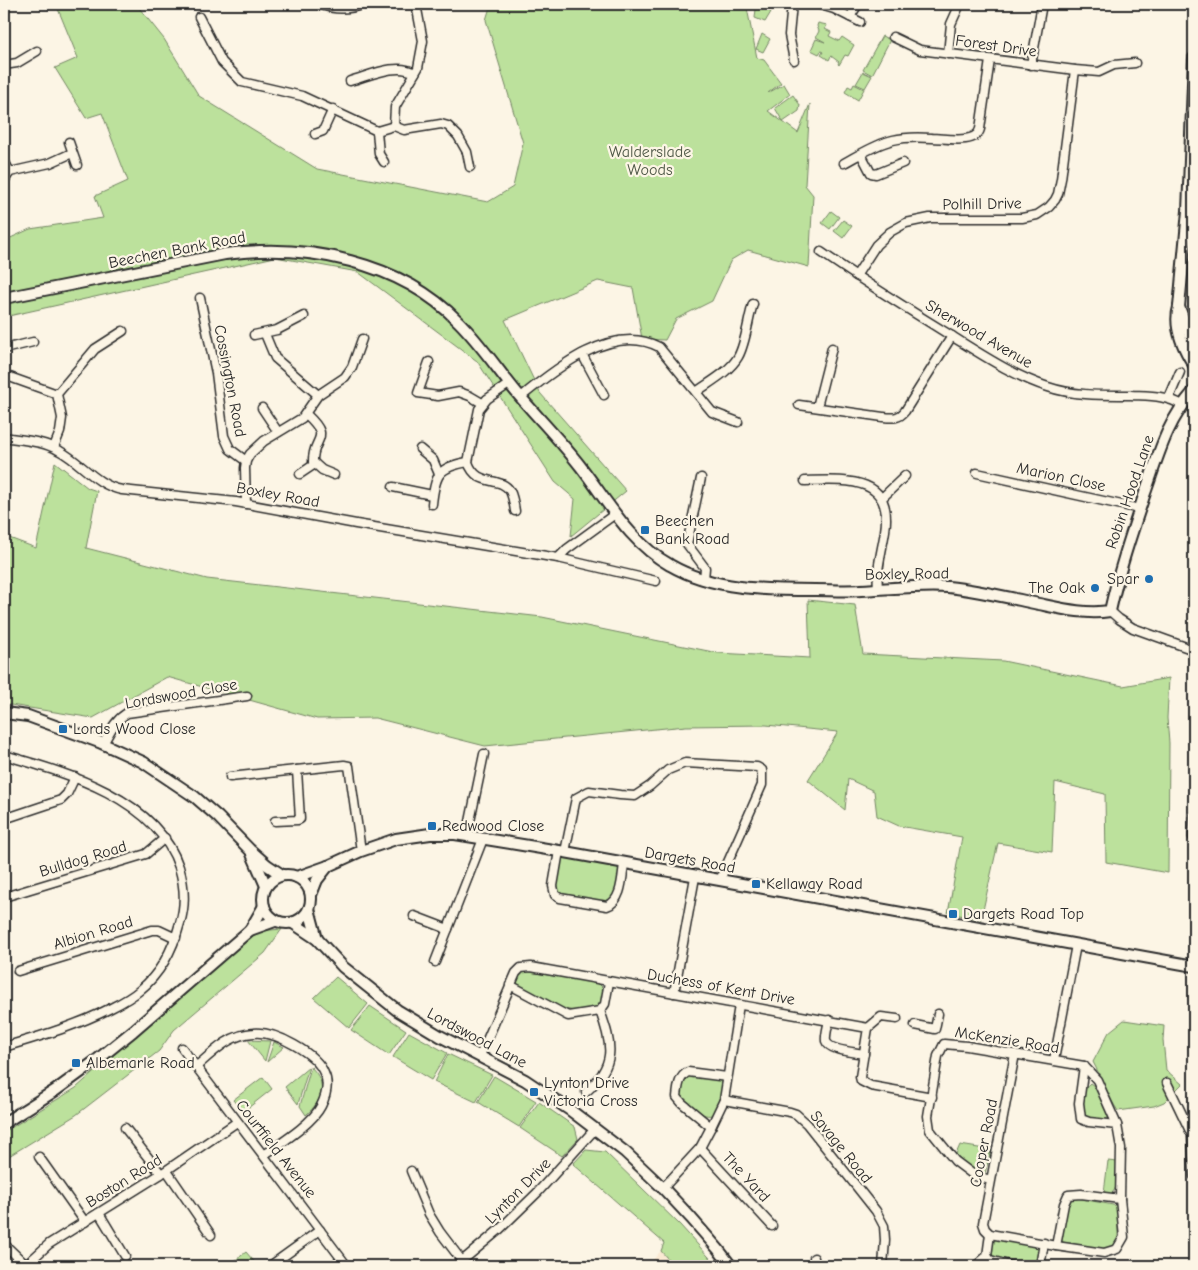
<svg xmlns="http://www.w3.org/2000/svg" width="1198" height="1270" viewBox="0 0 1198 1270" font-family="'Comic Neue',sans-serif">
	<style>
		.built { fill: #fae9d2 }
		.green { fill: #bce19c; stroke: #748664 }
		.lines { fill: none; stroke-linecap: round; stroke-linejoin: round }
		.minor-casing { stroke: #2b2b2b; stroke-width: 11 }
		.tertiary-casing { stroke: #2b2b2b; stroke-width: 14 }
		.minor { stroke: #fcf5e5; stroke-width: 8 }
		.tertiary { stroke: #fcf5e5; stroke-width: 10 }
		.poi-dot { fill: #1f6fb2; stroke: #fcf5e5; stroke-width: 2 }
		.labels { text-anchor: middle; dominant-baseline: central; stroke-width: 4.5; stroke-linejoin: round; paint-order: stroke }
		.street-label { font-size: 16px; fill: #2b2b2b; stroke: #fcf5e5 }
		.park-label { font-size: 16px; fill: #4f5847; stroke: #fcf5e5 }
		.poi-label { font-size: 16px; fill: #2b2b2b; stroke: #fcf5e5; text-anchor: start }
	</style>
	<rect width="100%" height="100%" fill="#fcf5e5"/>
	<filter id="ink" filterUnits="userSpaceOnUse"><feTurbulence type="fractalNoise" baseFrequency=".02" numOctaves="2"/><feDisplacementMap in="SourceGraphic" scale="10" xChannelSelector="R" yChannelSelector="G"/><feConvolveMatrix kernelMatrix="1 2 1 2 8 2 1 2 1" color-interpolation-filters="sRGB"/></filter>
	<g filter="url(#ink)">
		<path class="built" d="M661 1251 674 1266H647Z"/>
		<g class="green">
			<path d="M56 4H136L164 39 199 96 317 169 488 202 513 187 523 143 486 20 491 4H768V9H765L771 12 765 22 755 18 756 9 758 8H747L757 58 764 60 781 83 768 93 784 84 790 94 768 111 783 122 775 108 793 95 800 105 799 111 783 122 798 133 810 104 805 185 813 195 809 267 748 250 731 260 712 301 676 319 665 340 642 339 633 288 598 281 505 320 540 393 626 491 571 536 575 499 555 482 477 361 358 272 275 257 4 317V241L30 229 103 218 95 196 128 181 102 113 86 118 55 68 78 58Z"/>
			<path d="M818 23 827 25 825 29 831 32 829 36 839 41 842 37 854 45 848 56 845 55 839 65 838 64 839 62 831 56 829 60 821 55 823 52 821 51 819 54 811 50 816 39 825 42 816 37 819 31 817 26Z"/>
			<path d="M762 34 770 39 763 52 756 49Z"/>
			<path d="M882 36 890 40 872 75 863 70Z"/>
			<path d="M863 72 872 76 865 88 856 84Z"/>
			<path d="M854 84 864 89 858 100 845 92 848 86 852 88Z"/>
			<path d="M831 211 839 217 830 229 822 223Z"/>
			<path d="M843 220 852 226 843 238 834 231Z"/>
			<path d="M55 462 88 488 97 491 86 548 207 579 542 617 718 653 810 658 808 600 855 605 863 654 1003 661 1123 686 1169 678 1167 718 1169 743 1168 873 1106 862 1105 794 1055 782 1052 852 998 843 981 919 948 913 962 837 899 826 877 816 874 791 848 779 845 810 808 780 838 732 766 725 686 726 485 746 375 718 317 719 167 677 93 718 4 704V536L36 548Z"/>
			<path d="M559 851 624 864 612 904 560 898 553 886Z"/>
			<path d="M282 929 265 953 174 1030 159 1051 76 1115 4 1159V1132L76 1088 201 978 259 931Z"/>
			<path d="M523 971 598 983 603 988 602 1000 599 1006 594 1009 574 1011 557 1007 517 985 516 977Z"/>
			<path d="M336 977 368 1004 349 1028 314 998Z"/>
			<path d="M370 1006 406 1030 389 1055 351 1030Z"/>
			<path d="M1124 1020 1164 1026 1163 1040 1166 1070 1182 1084 1164 1102 1154 1106 1118 1111C1109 1098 1101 1077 1093 1062L1109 1032Z"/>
			<path d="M409 1032 447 1053 431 1080 393 1057Z"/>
			<path d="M248 1040 270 1041 265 1061Z"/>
			<path d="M274 1042 284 1047 267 1062Z"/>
			<path d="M448 1054 492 1075 476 1102 434 1082Z"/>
			<path d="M309 1067 298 1104 285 1087Z"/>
			<path d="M311 1067C328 1084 323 1100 306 1115L300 1106Z"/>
			<path d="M689 1075 719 1080 723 1083 722 1094 712 1115C700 1118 686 1103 679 1094L683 1082Z"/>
			<path d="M494 1076 536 1101 519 1127 478 1102Z"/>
			<path d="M263 1077 272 1089 243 1112 233 1100Z"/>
			<path d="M1090 1083 1094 1086 1110 1116 1104 1121 1084 1117C1080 1108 1082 1089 1090 1083Z"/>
			<path d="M539 1102 575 1127 578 1139 562 1156 520 1128Z"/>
			<path d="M960 1145 991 1150 985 1173C969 1173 966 1165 956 1154Z"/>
			<path d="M586 1150 605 1152 680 1225 717 1266H674L661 1251 664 1243 573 1164Z"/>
			<path d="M1108 1161 1117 1162C1117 1173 1120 1191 1108 1195L1104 1193Z"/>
			<path d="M1072 1197 1118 1206V1242L1114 1248 1106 1249 1062 1242 1059 1238 1065 1206Z"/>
			<path d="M996 1236 1039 1247 1042 1250 1038 1264 1033 1266 996 1261 990 1258 993 1240Z"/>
			<path d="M246 1252 258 1266H234L232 1263Z"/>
		</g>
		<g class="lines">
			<g class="minor-casing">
				<g id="minor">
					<path d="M319 4C335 10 348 10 364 4"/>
					<path d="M792 4 789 35 794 60"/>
					<path d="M817 4 834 9 860 22"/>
					<path d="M199 17 222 62 242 82 302 96 377 131 394 126 404 130 441 124 448 126 458 136 467 152 470 167"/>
					<path d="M850 17 858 4"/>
					<path d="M893 37 920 50 1075 70 1099 72 1114 65 1135 63"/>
					<path d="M948 54 951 24 960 4"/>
					<path d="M4 65 17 63 37 51"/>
					<path d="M1031 65 1042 4"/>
					<path d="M350 81C369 76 397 62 415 73"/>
					<path d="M394 126 395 107 418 68 423 41 416 4"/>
					<path d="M377 131 379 154 384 162"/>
					<path d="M315 134 323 131 333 109"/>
					<path d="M69 142 77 165"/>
					<path d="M861 154 871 173 876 174 903 163"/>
					<path d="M4 161 10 172"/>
					<path d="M844 163C859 155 876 144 893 140 905 137 919 137 932 138 945 138 976 145 980 129L990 60"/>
					<path d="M4 181 10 172 50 163 72 153"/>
					<path d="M821 252C861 280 903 306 945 332 978 352 1011 375 1048 387 1074 396 1104 395 1131 395 1149 396 1166 395 1182 405"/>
					<path d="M856 276 876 245 890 232 906 223 930 218H1022L1037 215 1049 207 1055 200 1058 194 1061 179 1075 70"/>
					<path d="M200 298 216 373 224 436 230 449 246 461"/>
					<path d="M265 334 275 358 318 395"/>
					<path d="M254 335 277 330 304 316"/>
					<path d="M4 349 33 342"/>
					<path d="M582 354 604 395"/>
					<path d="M429 362 418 393 438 396 459 392 470 396 482 403"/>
					<path d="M4 375 57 394"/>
					<path d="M509 384 487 399 479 409 468 462C477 488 500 475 510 491 513 497 514 504 515 511"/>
					<path d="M696 392C710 382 729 372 738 357 746 343 748 319 753 304"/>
					<path d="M521 397C555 369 613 322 659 347L712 412 738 422"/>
					<path d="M1169 398 1180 372"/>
					<path d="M799 405 883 417C892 418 899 419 905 411L952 336"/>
					<path d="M817 407 832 348"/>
					<path d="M262 408 278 432"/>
					<path d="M306 414C334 440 312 436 313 462L322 470 334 475"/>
					<path d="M4 437C22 440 44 441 60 451 82 463 96 485 122 490L236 502 356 524 558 558 567 549 615 514"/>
					<path d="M54 447 60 432 62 418 57 394 95 349 123 331"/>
					<path d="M420 449 433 460 439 474"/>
					<path d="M977 473 1140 509"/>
					<path d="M300 474 315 464"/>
					<path d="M701 478 687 544 705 568 704 579"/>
					<path d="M805 481C844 480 894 475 885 531 882 551 876 569 878 589"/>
					<path d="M393 487 432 495"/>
					<path d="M882 498 905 476"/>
					<path d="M246 504 245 468 246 461 250 454 264 441 302 418 318 395 345 377 352 367 362 339"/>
					<path d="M432 504C435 475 438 467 468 462"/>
					<path d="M558 558 656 581"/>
					<path d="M1110 611 1119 619 1133 628 1194 650"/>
					<path d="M103 744C110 732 114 721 127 713L247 696"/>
					<path d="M4 755C67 773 156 798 179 867 185 887 186 904 180 923 173 949 161 973 140 990 131 998 121 1003 111 1008 76 1026 41 1036 4 1047"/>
					<path d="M230 777 344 765 349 766 361 851"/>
					<path d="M1194 816 1193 837 1194 839"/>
					<path d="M4 819 61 800 67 794 75 777"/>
					<path d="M275 821 298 820 300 819 297 770"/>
					<path d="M467 836 484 754"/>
					<path d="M559 851 553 886 555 895 560 898 607 906C622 901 622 877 624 864"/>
					<path d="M565 852 576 798 589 791 620 795 635 796 650 786 668 770 685 763 757 767 762 770V785L720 880"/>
					<path d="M4 897 146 854 165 838"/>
					<path d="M414 916 448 929"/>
					<path d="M435 962 483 839"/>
					<path d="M18 971 152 930H159L176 938"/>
					<path d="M510 985 568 1016 600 1011 605 1004 609 982"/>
					<path d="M674 993 695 877"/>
					<path d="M829 1020C828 1026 825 1035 826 1041 829 1051 855 1052 864 1054"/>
					<path d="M915 1025 935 1029 938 1014"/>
					<path d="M868 1028 881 1017 897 1019"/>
					<path d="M182 1048 347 1266"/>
					<path d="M480 1056 516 973 521 968 531 967 868 1028 860 1077 861 1081 871 1086 932 1097"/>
					<path d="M1054 1060 1076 945"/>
					<path d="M1084 1066 1079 1103 1081 1119 1089 1122 1117 1125"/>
					<path d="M196 1067C213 1052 230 1034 254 1033 275 1031 316 1053 324 1073 329 1083 326 1096 321 1106 312 1124 281 1143 264 1155"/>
					<path d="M1167 1083 1192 1135 1194 1176"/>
					<path d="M586 1092C616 1065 613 1046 600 1011"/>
					<path d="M724 1100 790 1112 796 1114 807 1124 876 1211 884 1226 885 1240 883 1266"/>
					<path d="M711 1127 682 1103 677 1097C678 1087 679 1076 688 1072L727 1077"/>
					<path d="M125 1128 161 1174"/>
					<path d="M700 1148 772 1226"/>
					<path d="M39 1157 85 1222"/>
					<path d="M167 1171 211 1235"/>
					<path d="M411 1171 429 1214 440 1232 462 1261"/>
					<path d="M991 1180 975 1176 955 1161 930 1130 928 1116 938 1056 944 1044 967 1046 1084 1066 1097 1080 1117 1125 1121 1148 1120 1199 1124 1237 1117 1249 1104 1253 1056 1246 990 1234 985 1229 983 1223 1015 1054"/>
					<path d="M663 1188 700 1148 711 1127 724 1100 739 1005"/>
					<path d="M99 1213 125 1256"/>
					<path d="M990 1234 987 1256 990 1260 1012 1266"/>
					<path d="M4 1244 27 1266"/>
					<path d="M1056 1246 1064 1204 1068 1195 1081 1194 1120 1199"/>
					<path d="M814 1258 815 1266"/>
					<path d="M26 1265 49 1244 161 1174 237 1122"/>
					<path d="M270 1266 320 1230"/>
					<path d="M456 1266 500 1229 537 1193 595 1129"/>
					<path d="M976 1266 987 1256"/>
					<path d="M1040 1266 1044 1243"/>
				</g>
			</g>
			<g class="tertiary-casing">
				<g id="tertiary">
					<path d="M1194 58 1188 211 1179 307C1173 327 1183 348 1194 365"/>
					<path d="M4 298 225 254C306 243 400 261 459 322 480 343 498 370 517 393 538 418 561 441 581 467 608 502 630 543 670 565 713 590 766 590 815 590 830 590 846 591 861 590 890 589 919 585 948 587 977 590 1006 597 1034 603 1059 608 1084 615 1110 611 1119 570 1132 532 1145 493 1159 454 1166 423 1194 391"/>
					<path d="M1179 307 1194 346"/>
					<path d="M4 713 28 716 99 742 143 762 195 797 218 817 250 850 267 865 282 875"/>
					<path d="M252 854 266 886"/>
					<circle cx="287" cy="899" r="24"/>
					<path d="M297 877 328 866 361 851 396 839 430 834H455L565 852 1194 966"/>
					<path d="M311 895 317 880 328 866"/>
					<path d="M309 909 317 939"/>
					<path d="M293 923 317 939 343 967 397 1010 440 1036 525 1080 570 1110 625 1152 663 1188 691 1218 718 1249 731 1266"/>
					<path d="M250 930 264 906"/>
					<path d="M4 1123 56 1090 97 1060 133 1031 250 930 275 921"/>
				</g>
			</g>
			<use href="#minor" class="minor"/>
			<use href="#tertiary" class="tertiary"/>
		</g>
	</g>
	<g class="poi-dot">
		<rect x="640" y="525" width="10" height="10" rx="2.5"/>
		<circle cx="1149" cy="579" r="5"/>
		<circle cx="1095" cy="588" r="5"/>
		<rect x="58" y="724" width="10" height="10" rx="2.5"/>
		<rect x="427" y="821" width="10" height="10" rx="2.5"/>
		<rect x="751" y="879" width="10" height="10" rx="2.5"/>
		<rect x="948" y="909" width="10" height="10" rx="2.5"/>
		<rect x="71" y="1058" width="10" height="10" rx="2.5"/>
		<rect x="529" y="1087" width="10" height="10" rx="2.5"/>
	</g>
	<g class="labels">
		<g class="street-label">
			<text transform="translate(996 46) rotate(8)">Forest Drive</text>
			<text transform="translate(982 204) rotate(-1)">Polhill Drive</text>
			<text transform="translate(177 250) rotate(-11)">Beechen Bank Road</text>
			<text transform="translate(979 334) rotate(30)">Sherwood Avenue</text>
			<text transform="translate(230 381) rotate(79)">Cossington Road</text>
			<text transform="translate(1061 477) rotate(12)">Marion Close</text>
			<text transform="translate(1130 492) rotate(-71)">Robin Hood Lane</text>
			<text transform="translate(278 495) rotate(10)">Boxley Road</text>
			<text transform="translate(907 574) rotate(-1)">Boxley Road</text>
			<text transform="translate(181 694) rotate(-10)">Lordswood Close</text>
			<text transform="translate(83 859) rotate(-17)">Bulldog Road</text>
			<text transform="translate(690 860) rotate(10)">Dargets Road</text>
			<text transform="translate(93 933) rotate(-17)">Albion Road</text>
			<text transform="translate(721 987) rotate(10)">Duchess of Kent Drive</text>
			<text transform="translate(477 1038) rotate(28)">Lordswood Lane</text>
			<text transform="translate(1007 1040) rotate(9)">McKenzie Road</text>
			<text transform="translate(984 1143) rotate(-79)">Cooper Road</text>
			<text transform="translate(841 1147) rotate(51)">Savage Road</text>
			<text transform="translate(276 1149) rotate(52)">Courtfield Avenue</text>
			<text transform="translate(746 1177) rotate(47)">The Yard</text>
			<text transform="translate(124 1181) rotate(-32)">Boston Road</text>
			<text transform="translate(518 1191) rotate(-45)">Lynton Drive</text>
		</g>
		<g class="park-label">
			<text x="650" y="152">Walderslade<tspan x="650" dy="18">Woods</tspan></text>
		</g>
		<g class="poi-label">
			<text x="655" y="521">Beechen<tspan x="655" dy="18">Bank Road</tspan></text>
			<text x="1139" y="579" text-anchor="end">Spar</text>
			<text x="1085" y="588" text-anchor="end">The Oak</text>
			<text x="73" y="729">Lords Wood Close</text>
			<text x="442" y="826">Redwood Close</text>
			<text x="766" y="884">Kellaway Road</text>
			<text x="963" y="914">Dargets Road Top</text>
			<text x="86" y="1063">Albemarle Road</text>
			<text x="544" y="1083">Lynton Drive<tspan x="544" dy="18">Victoria Cross</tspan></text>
		</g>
	</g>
	<rect width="1198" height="1270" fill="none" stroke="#fcf5e5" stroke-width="20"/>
	<rect x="10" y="10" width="1178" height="1250" fill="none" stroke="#2b2b2b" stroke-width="2" filter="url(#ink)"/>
</svg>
